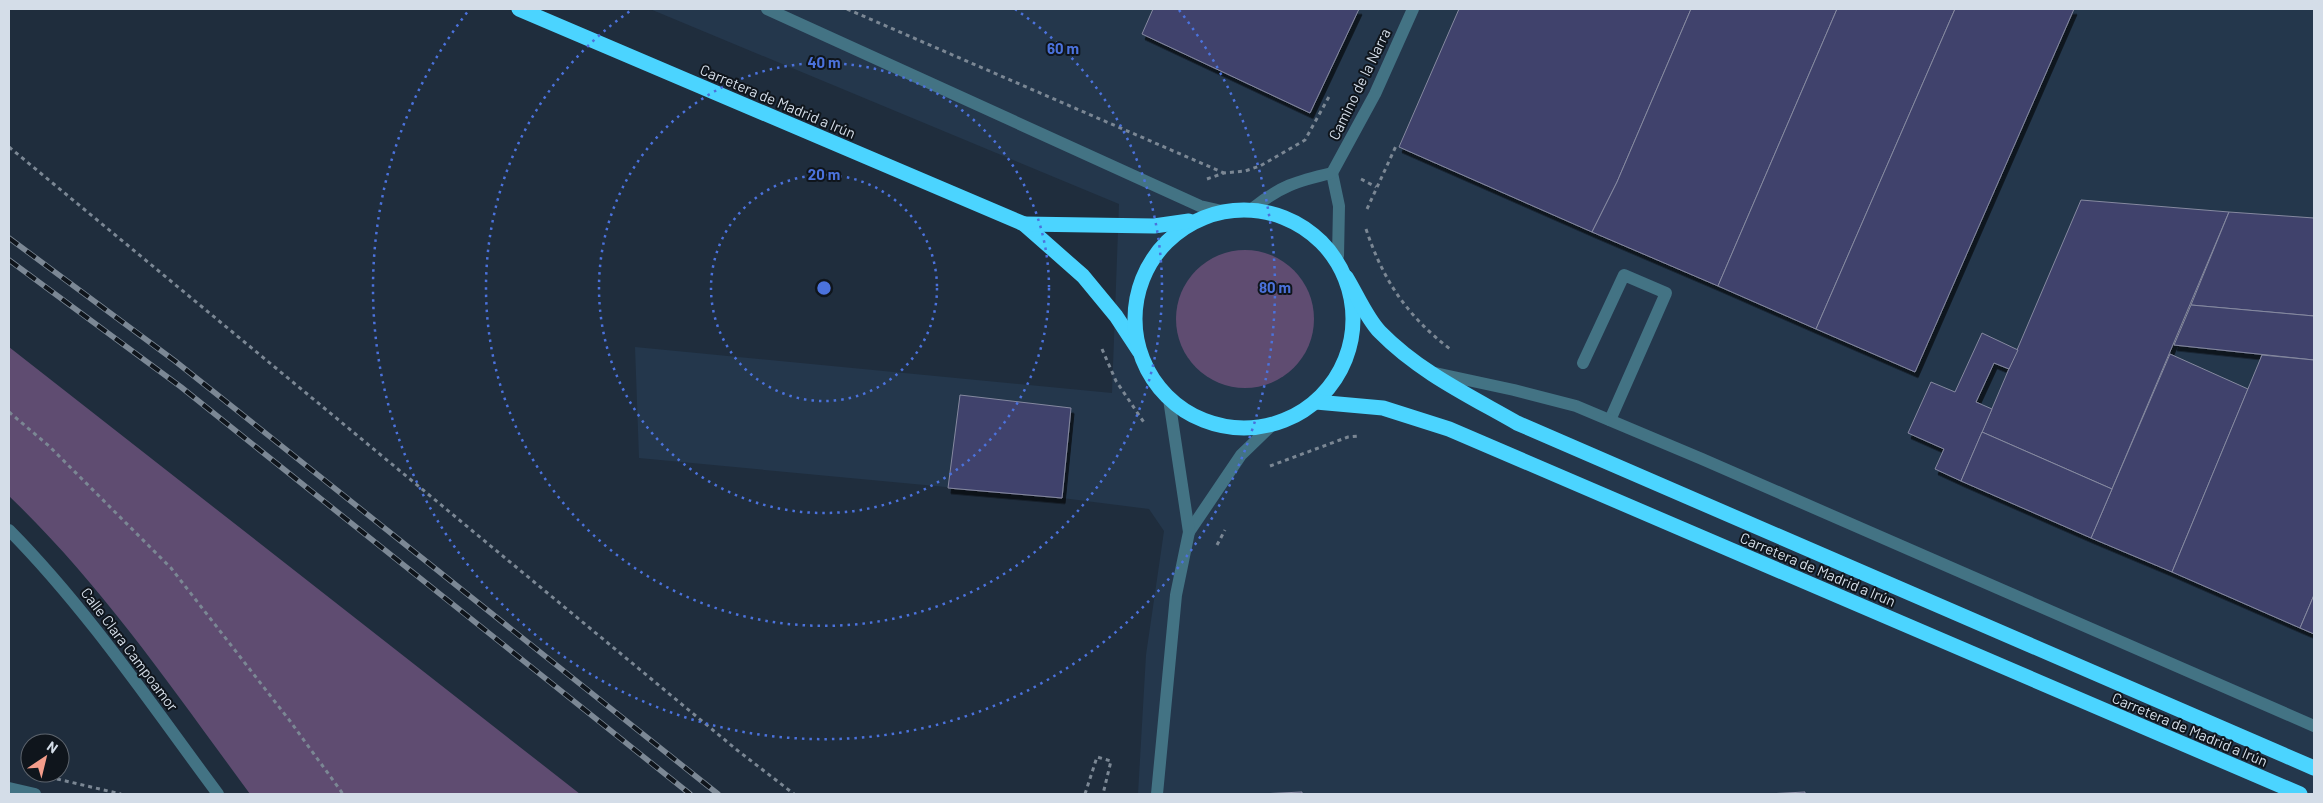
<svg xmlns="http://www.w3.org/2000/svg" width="2323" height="803" viewBox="0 0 2323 803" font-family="Barlow,sans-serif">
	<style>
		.built { fill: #24374c }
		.green { fill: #5f4c71 }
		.building { fill: #3f436c; stroke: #8689a0; filter: url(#shadow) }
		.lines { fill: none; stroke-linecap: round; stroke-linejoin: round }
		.path { stroke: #7b8794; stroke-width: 3; stroke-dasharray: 4 4; stroke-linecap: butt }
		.minor { stroke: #437384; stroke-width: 12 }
		.highway { stroke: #4bd4ff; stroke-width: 15 }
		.rail-casing { stroke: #7c8895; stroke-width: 5.5 }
		.rail { stroke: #0f151c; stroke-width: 4; stroke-dasharray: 11; stroke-linecap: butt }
		.ring { fill: none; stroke: #4b72dc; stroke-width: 2.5; stroke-dasharray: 2.5 5 }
		.labels { text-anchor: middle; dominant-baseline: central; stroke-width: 4; stroke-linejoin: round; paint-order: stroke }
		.street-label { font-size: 15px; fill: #d4dde8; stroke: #0f151c }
		.centre { fill: #4b72dc; stroke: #0f151c; stroke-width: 2.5 }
		.ring-label { font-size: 15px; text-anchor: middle; font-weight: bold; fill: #4b72dc; stroke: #0f151c; stroke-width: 4; stroke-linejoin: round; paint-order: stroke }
	</style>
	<defs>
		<filter id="shadow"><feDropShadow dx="3" dy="5.5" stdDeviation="0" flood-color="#0009"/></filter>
	</defs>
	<rect width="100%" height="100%" fill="#1f2d3d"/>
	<path class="built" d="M650 9H2314V794H1138L1146 655 1164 531 1149 509 1062 498 639 458 635 347 1112 393 1119 204Z"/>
	<g class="green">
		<circle cx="1245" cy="319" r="69"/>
		<path d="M9 347 580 794H250C174 691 102 585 9 496Z"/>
	</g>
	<g class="building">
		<path d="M1153 9H1359L1310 113 1142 34Z"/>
		<path d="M1459 9H1691L1617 182 1592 232 1399 147Z"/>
		<path d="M1691 9H1837L1718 286 1592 232 1617 182Z"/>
		<path d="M1837 9H1955L1816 329 1718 286Z"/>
		<path d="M1955 9H2074L1915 372 1816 329Z"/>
		<path d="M2081 200 2229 212 2112 489 1982 432Z"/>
		<path d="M2229 212 2314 218V316L2191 305Z"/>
		<path d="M2191 305 2314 316V360L2174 345Z"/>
		<path d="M1982 333 2018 350 2009 369 1994 363 1976 402 1992 409 1961 481 1935 469 1944 449 1908 433 1931 382 1955 392Z"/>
		<path d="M2170 354 2248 389 2172 572 2091 538Z"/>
		<path d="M2262 355 2314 360V595L2300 628 2172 572Z"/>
		<path d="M960 395 1071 408 1062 498 948 488Z"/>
		<path d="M1982 432 2112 489 2091 538 1961 481Z"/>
		<path d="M2314 595V634L2300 628Z"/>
		<path d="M1302 792V794H1260Z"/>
		<path d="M1805 792V794H1767Z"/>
	</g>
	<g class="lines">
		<g class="path">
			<path d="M847 9 1224 173"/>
			<path d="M9 147 737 750 794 794"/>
			<path d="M1207 179 1224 173 1245 171 1260 166 1305 140 1330 95"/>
			<path d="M1361 179 1376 187"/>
			<path d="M1367 209 1396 146"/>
			<path d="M1366 229C1383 280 1407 316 1450 349"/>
			<path d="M1102 349 1116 381 1145 424"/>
			<path d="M9 412 49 446 171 568 290 721 343 794"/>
			<path d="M1270 466 1348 437 1360 436"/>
			<path d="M1217 545 1225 530"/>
			<path d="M57 779 121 794"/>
			<path d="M1085 794 1097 757 1111 761 1103 794"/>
		</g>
		<g class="minor">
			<path d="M767 9 1200 206 1222 211"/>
			<path d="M1332 173 1339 206 1338 256"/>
			<path d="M1252 209C1280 186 1297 181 1332 173L1375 94 1413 9"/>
			<path d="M1583 363 1624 275 1666 293 1610 420"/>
			<path d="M1435 373 1514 390 1576 406 1702 459 2314 726"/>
			<path d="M9 530C88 610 151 704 218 794"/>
			<path d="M1189 532 1241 455 1272 425"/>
			<path d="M9 788 35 794"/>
			<path d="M1157 794 1176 595 1189 532 1169 399"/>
		</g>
		<g class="highway">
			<path d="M519 9 1024 224 1083 276 1116 316 1139 351"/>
			<circle cx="1244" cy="319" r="109"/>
			<path d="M1024 224 1154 226 1189 221"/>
			<path d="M1346 277C1356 293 1367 319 1380 332 1419 372 1470 396 1517 423L2314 768"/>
			<path d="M1316 402 1383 408 1449 429 2300 794"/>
		</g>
		<g class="rail-casing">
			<g id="rail">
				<path d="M9 238 175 361 718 794"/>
				<path d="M9 260 181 387 690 794"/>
			</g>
		</g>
		<use href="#rail" class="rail"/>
	</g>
	<g class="ring">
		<circle cx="824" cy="288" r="113"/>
		<circle cx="824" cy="288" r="225"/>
		<path d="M1015 9A338 338 0 1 1 633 9"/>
		<path d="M1179 10A451 451 0 1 1 469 10"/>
	</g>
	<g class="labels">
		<g class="street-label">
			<text transform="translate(1359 84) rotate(-64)">Camino de la Narra</text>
			<text transform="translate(778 101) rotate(23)">Carretera de Madrid a Irún</text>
			<text transform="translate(1818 569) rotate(23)">Carretera de Madrid a Irún</text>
			<text transform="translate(130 649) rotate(53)">Calle Clara Campoamor</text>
			<text transform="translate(2190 729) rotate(23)">Carretera de Madrid a Irún</text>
		</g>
	</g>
	<circle cx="824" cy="288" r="8" class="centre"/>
	<g class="ring-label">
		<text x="1063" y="54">60 m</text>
		<text x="824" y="68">40 m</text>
		<text x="824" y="180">20 m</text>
		<text x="1275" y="293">80 m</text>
	</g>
	<rect width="2323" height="803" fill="none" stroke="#d4dde8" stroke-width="20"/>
	<g transform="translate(45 758) rotate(35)"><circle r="24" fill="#0f151c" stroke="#5e656e"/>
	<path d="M0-4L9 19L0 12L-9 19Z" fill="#f49d8b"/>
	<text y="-8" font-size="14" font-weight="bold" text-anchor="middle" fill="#d4dde8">N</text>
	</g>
</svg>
